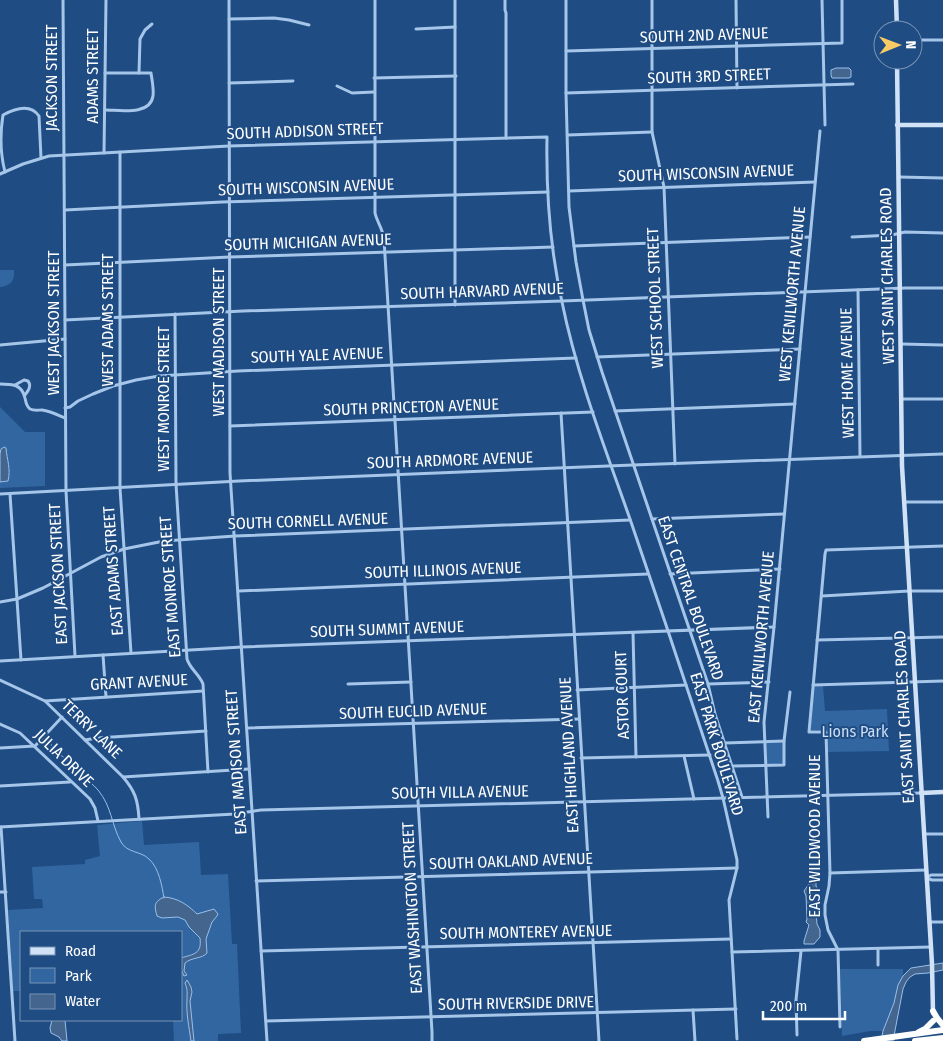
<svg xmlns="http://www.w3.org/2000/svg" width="943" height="1041" viewBox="0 0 943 1041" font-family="'Fira Sans Condensed',sans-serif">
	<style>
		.green { fill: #3266a1 }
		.water { fill: #44658d; stroke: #99c0eb }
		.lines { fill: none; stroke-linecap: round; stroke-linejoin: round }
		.stream { stroke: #99c0eb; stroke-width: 1 }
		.street { stroke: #a5c5e9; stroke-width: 3 }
		.secondary { stroke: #d1e2f7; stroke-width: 4.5 }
		.highway { stroke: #fff; stroke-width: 6 }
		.labels { text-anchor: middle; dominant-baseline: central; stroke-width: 4; stroke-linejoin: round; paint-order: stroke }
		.street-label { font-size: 16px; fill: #fff; stroke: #1f4c83 }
		.park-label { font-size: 16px; fill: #cadff7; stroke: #1f4c83 }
	</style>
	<rect width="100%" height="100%" fill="#1f4c83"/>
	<g class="green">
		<path d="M0 270H14C15 280 11 286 0 287Z"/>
		<path d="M0 407 25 432H45V486L0 488Z"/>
		<path d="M814 686H823L825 711 887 709 889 751 828 752 827 730H810Z"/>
		<path d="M765 742H783V764H766Z"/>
		<path d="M142 821 144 845 199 842 201 875 228 874 232 944H237L241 1033 218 1034V1041H174L173 1020H181V932H21V991H13L8 910 43 908 42 899H34L32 867 85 864V860L100 856 97 825Z"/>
		<path d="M840 969H903V976L898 985 894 1003 883 1031H870L842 1036Z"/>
	</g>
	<g class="water">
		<path d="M836 68H849L851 70V77L849 78H832L831 75V70Z"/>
		<path d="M4 447 6 448C7 460 11 469 8 481L0 482V454L1 449Z"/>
		<path d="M811 877 816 878V886L819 892 816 912 817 924 820 930V937L814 944H804V941L809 925 806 922 807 919 806 896 804 891 811 881Z"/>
		<path d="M164 897C178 898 188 905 197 914L214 909 218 914 217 916 212 922 206 939 207 953C202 959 192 957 185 963L184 971 187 975 184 976 181 969V958C194 954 202 954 200 938L189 927 185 920 178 917 162 918 157 916C154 905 154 902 164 897Z"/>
		<path d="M943 963V970L928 973 915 974 910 977 906 982 903 989 893 1041H881L883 1031 894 1003 898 985 903 976 911 968Z"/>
		<path d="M187 980 191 987 192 992 190 1001 194 1041H191C189 1027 186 1013 187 999 187 992 188 991 185 983Z"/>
		<path d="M52 1020H65L67 1041H62L59 1037 51 1033 50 1028Z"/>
	</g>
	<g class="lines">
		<path class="stream" d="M48 738C51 749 62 756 71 763 75 766 77 771 81 774 87 780 93 784 98 790 112 807 111 824 121 842 127 853 141 851 149 859 159 868 162 886 164 898"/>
		<g class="street">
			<path d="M63 0 66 491 75 656"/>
			<path d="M229 0 230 473 267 1041"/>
			<path d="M375 0V213C377 222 383 229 384 239L432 1032V1041"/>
			<path d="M455 0V305"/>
			<path d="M505 0V10L506 13V138"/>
			<path d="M566 0V93L569 207 576 262 583 300 589 330 602 372 708 684 715 714 742 797"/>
			<path d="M652 0V132L664 187 675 464"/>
			<path d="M736 0 737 88"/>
			<path d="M822 0 825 125"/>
			<path d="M229 19 274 18 289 20 309 25"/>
			<path d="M416 29 455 27"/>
			<path d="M913 40H943"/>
			<path d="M566 51 842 43V0"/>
			<path d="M139 73 140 39 145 30 152 24"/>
			<path d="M374 78 456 76"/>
			<path d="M229 83 293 81"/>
			<path d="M337 86 352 93 374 92"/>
			<path d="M566 93 853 84"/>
			<path d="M105 110C119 110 150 116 153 96 154 89 152 80 151 73H105"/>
			<path d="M568 135 652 132"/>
			<path d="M120 152V488L131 653"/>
			<path d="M104 153 106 0"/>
			<path d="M5 172C0 153 0 134 3 115 14 109 30 103 39 116L41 158"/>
			<path d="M0 174 23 164 49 156 229 146 547 137C546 192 550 248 562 302 577 376 605 448 630 519 660 606 689 694 718 781L723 798 737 860V868L729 900 737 1039"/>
			<path d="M899 177 943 178"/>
			<path d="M569 191 815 182"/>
			<path d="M65 210 222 202 548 192"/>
			<path d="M852 237 892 235 905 232 943 233"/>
			<path d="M574 246 810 237"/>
			<path d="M65 265 230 257 553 247"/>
			<path d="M858 290 860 456"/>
			<path d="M175 314 176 484 187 659C190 669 199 674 203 684L208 772"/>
			<path d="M65 320 243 311 562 301 906 288H943"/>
			<path d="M901 344 943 345"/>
			<path d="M0 345 65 339"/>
			<path d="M597 357 800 349"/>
			<path d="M0 384C12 384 22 384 25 398 26 402 26 406 30 409 34 411 38 410 42 410 50 411 58 415 65 418"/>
			<path d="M15 385 24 380 28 381C32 386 28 391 25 395"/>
			<path d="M901 399H943"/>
			<path d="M65 408 70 407 78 401 93 394 113 386 136 380 159 376 238 371 576 358"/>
			<path d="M615 411 795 404"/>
			<path d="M561 413 599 1041"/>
			<path d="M230 426 593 412"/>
			<path d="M0 494 239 481 633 465 943 454"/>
			<path d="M10 494 21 660"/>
			<path d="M904 502H943"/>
			<path d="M652 519 784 514"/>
			<path d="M670 574 780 569"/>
			<path d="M239 591 648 574"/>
			<path d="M822 596 909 591H943"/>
			<path d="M0 602 17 599 43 588 101 557 124 549 164 541 235 536 630 520"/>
			<path d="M633 633 636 757"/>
			<path d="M817 640 943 637"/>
			<path d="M103 655 106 697"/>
			<path d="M0 661 242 647 774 627"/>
			<path d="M0 680 45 701 123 777C135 791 138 800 139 819"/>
			<path d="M348 684 411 682"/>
			<path d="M708 684 769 682"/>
			<path d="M813 685 943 681"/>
			<path d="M577 690 686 685"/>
			<path d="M45 701 203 691"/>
			<path d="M0 724 20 733 90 799 95 808 98 821"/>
			<path d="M247 728 579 719"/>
			<path d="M85 740 97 738 206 731"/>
			<path d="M725 743 784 741"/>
			<path d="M0 748 35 746 62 717"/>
			<path d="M684 756 694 799"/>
			<path d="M581 758 710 755"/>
			<path d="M733 766 784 765V741L790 692"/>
			<path d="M123 777 249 769"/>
			<path d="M0 786 70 782"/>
			<path d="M768 817 764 722 774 627 820 131"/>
			<path d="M0 827 235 814 261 810 921 793"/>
			<path d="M1 827 15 1041"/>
			<path d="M924 834H943"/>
			<path d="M830 873 926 870"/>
			<path d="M927 877 931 875H943"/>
			<path d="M927 878 932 880H943"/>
			<path d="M256 881 737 868"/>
			<path d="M0 892H6"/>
			<path d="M929 922H943"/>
			<path d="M878 949V965"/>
			<path d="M261 951 731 939"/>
			<path d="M732 952 931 947"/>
			<path d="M693 1010 695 1041"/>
			<path d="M266 1021 736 1009"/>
			<path d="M840 1027 838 950 828 930 825 915V905L829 886 830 873 826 732H809L825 554 826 550 943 546"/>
			<path d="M797 1035 796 1000 801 951"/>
		</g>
		<g class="secondary">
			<path d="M896 0 897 30"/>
			<path d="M897 60 902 466 932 964 933 1013"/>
			<path d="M897 125H943"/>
			<path d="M921 793 943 792"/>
		</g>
		<g class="highway">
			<path d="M933 1011 937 1018 943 1025"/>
			<path d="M919 1032 925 1029 933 1021"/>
			<path d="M864 1041 943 1030"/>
			<path d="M915 1041 943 1038"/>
		</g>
	</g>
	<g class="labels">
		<g class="street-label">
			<text transform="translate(704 35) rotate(-2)">SOUTH 2ND AVENUE</text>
			<text transform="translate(92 76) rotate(-90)">ADAMS STREET</text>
			<text transform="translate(709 76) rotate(-2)">SOUTH 3RD STREET</text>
			<text transform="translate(51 78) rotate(-90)">JACKSON STREET</text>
			<text transform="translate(305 131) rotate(-2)">SOUTH ADDISON STREET</text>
			<text transform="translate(706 173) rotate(-2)">SOUTH WISCONSIN AVENUE</text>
			<text transform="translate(306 187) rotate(-2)">SOUTH WISCONSIN AVENUE</text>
			<text transform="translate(308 242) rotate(-2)">SOUTH MICHIGAN AVENUE</text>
			<text transform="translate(887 276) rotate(-91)">WEST SAINT CHARLES ROAD</text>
			<text transform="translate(482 291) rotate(-2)">SOUTH HARVARD AVENUE</text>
			<text transform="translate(792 294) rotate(-85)">WEST KENILWORTH AVENUE</text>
			<text transform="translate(655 298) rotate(-92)">WEST SCHOOL STREET</text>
			<text transform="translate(107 320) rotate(-90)">WEST ADAMS STREET</text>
			<text transform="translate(53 323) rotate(-90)">WEST JACKSON STREET</text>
			<text transform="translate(218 342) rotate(-90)">WEST MADISON STREET</text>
			<text transform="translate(317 355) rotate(-2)">SOUTH YALE AVENUE</text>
			<text transform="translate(847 373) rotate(-91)">WEST HOME AVENUE</text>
			<text transform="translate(163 399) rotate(-90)">WEST MONROE STREET</text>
			<text transform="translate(411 407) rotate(-2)">SOUTH PRINCETON AVENUE</text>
			<text transform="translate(450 460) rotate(-2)">SOUTH ARDMORE AVENUE</text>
			<text transform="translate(308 521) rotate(-2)">SOUTH CORNELL AVENUE</text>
			<text transform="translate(443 570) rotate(-2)">SOUTH ILLINOIS AVENUE</text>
			<text transform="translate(113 571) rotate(-94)">EAST ADAMS STREET</text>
			<text transform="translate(58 574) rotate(-93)">EAST JACKSON STREET</text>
			<text transform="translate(170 587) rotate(-94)">EAST MONROE STREET</text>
			<text transform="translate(691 598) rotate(71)">EAST CENTRAL BOULEVARD</text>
			<text transform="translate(387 629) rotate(-2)">SOUTH SUMMIT AVENUE</text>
			<text transform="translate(761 637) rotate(-85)">EAST KENILWORTH AVENUE</text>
			<text transform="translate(139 682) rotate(-3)">GRANT AVENUE</text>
			<text transform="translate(622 695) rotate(-92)">ASTOR COURT</text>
			<text transform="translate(413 711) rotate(-2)">SOUTH EUCLID AVENUE</text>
			<text transform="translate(904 717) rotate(-93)">EAST SAINT CHARLES ROAD</text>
			<text transform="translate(92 729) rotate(44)">TERRY LANE</text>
			<text transform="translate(717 744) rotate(73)">EAST PARK BOULEVARD</text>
			<text transform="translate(569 755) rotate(-93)">EAST HIGHLAND AVENUE</text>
			<text transform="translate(64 758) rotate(44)">JULIA DRIVE</text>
			<text transform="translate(236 762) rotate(-94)">EAST MADISON STREET</text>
			<text transform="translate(460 792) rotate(-1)">SOUTH VILLA AVENUE</text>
			<text transform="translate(814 836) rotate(-90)">EAST WILDWOOD AVENUE</text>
			<text transform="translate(511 861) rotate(-2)">SOUTH OAKLAND AVENUE</text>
			<text transform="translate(412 908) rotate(-93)">EAST WASHINGTON STREET</text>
			<text transform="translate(526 932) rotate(-1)">SOUTH MONTEREY AVENUE</text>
			<text transform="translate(516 1003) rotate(-1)">SOUTH RIVERSIDE DRIVE</text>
		</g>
		<g class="park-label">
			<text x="855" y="731">Lions Park</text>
		</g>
	</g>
	<rect x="20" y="931" width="162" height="90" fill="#1f4c83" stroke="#7994b5"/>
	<rect x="30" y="947" width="25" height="8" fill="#d1e2f7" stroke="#7994b5"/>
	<text x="65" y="956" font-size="15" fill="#ffffff">Road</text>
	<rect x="30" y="968" width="25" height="15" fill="#3266a1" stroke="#7994b5"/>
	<text x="65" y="981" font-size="15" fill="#ffffff">Park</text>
	<rect x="30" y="994" width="25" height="15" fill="#44658d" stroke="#7994b5"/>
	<text x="65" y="1006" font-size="15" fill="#ffffff">Water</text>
	<g transform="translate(898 45) rotate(89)"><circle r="24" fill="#1f4c83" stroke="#7994b5"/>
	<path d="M0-4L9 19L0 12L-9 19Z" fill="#f8cb65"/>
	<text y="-8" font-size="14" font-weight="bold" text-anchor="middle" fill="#ffffff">N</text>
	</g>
	<path d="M763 1011v8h82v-8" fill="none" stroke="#ffffff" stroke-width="2.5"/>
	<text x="770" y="1011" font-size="15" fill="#ffffff" stroke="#1f4c83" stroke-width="4" paint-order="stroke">200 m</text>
</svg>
